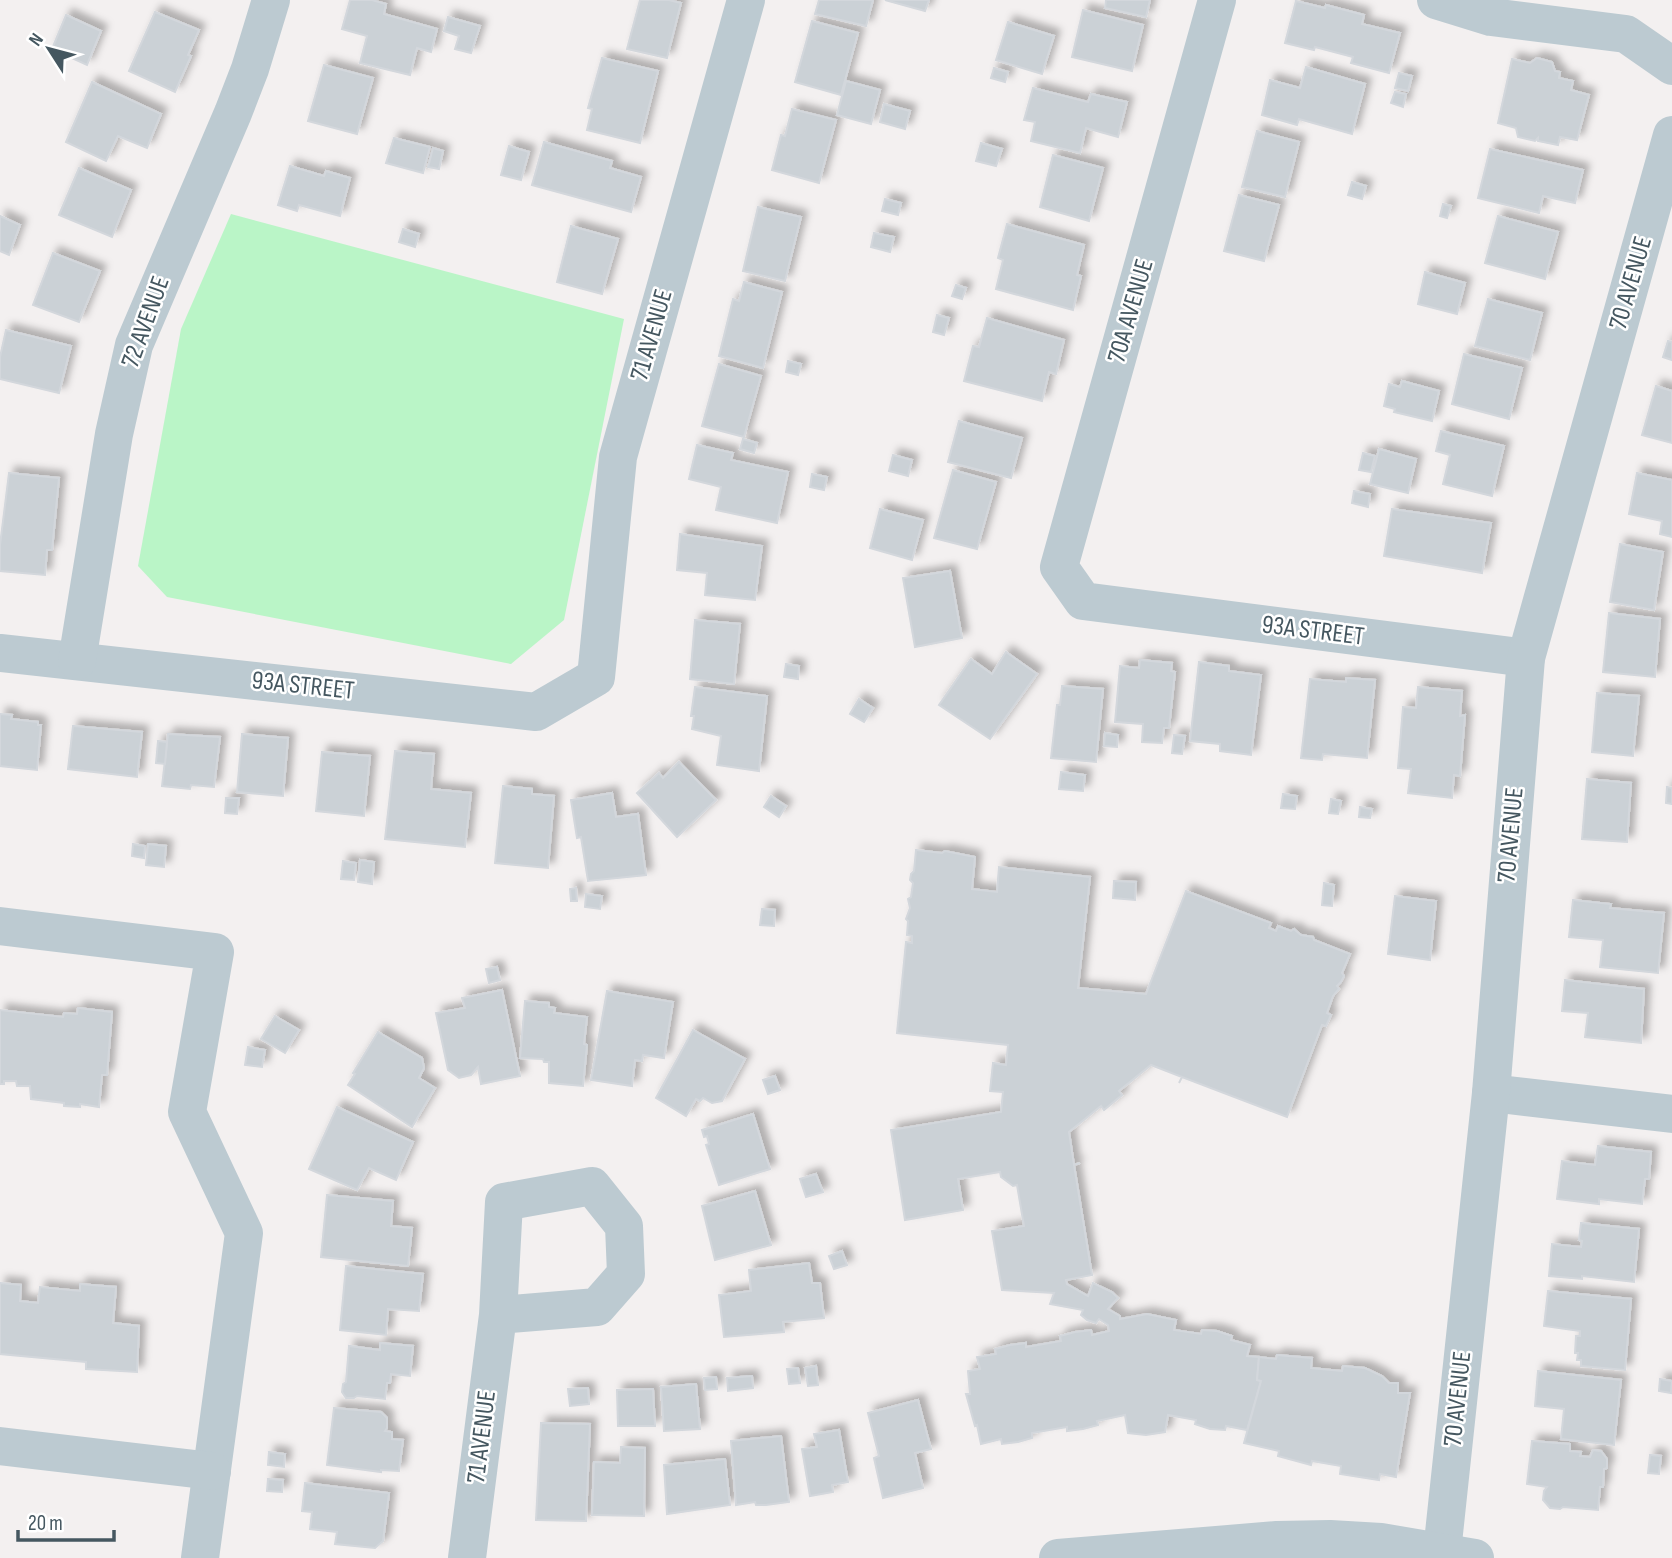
<svg xmlns="http://www.w3.org/2000/svg" width="1672" height="1558" viewBox="0 0 1672 1558" font-family="'Sofia Sans Condensed',sans-serif">
	<style>
		.green { fill: #baf5c7 }
		.building { fill: #cbd1d6; stroke: #d3d7dc; stroke-width: 2; filter: url(#shadow) }
		.lines { fill: none; stroke-linecap: round; stroke-linejoin: round }
		.minor { stroke: #bccad1; stroke-width: 38 }
		.labels { text-anchor: middle; dominant-baseline: central; stroke-width: 5; stroke-linejoin: round; paint-order: stroke }
		.street-label { font-size: 26px; fill: #455760; stroke: #fff }
	</style>
	<defs>
		<filter id="shadow"><feDropShadow dx="6" dy="-6" stdDeviation="3.5" flood-color="#0004"/></filter>
	</defs>
	<rect width="100%" height="100%" fill="#f3f0f0"/>
	<path class="green" d="M231 214 624 319 564 620 511 664 167 597 138 566 181 329Z"/>
	<g class="building">
		<path d="M350 0H372L386 4 384 14 437 29 431 52 417 48 410 75 360 63 367 36 342 29Z"/>
		<path d="M640 0H669L681 3 667 58 627 49Z"/>
		<path d="M819 0H873L866 26 815 14Z"/>
		<path d="M885 0H929L925 11Z"/>
		<path d="M1106 0H1150L1146 17 1105 8Z"/>
		<path d="M1296 1 1325 8 1326 5 1364 15 1362 24 1400 33 1389 73 1351 63 1353 57 1315 47 1314 50 1285 43Z"/>
		<path d="M1083 10 1143 25 1132 71 1072 57Z"/>
		<path d="M155 12 199 30 188 55 191 56 175 92 129 71Z"/>
		<path d="M66 15 101 31 87 65 52 49Z"/>
		<path d="M448 17 480 26 471 53 455 49 459 36 444 31Z"/>
		<path d="M812 21 858 33 841 95 795 82Z"/>
		<path d="M1008 22 1054 36 1042 74 996 60Z"/>
		<path d="M602 58 658 71 640 143 587 130 592 109 588 108Z"/>
		<path d="M1537 58 1552 62 1555 71 1560 72 1559 78 1573 81 1571 90 1589 95 1577 140 1560 137 1558 145 1538 141V138L1535 141 1518 137 1516 128 1498 123 1512 59 1530 63Z"/>
		<path d="M324 65 373 78 357 134 308 121Z"/>
		<path d="M1306 67 1365 84 1352 134 1299 119 1297 125 1262 115 1270 80 1300 88Z"/>
		<path d="M994 68 1008 72 1005 82 991 78Z"/>
		<path d="M1399 73 1412 76 1408 91 1395 88Z"/>
		<path d="M846 81 880 90 871 124 837 115Z"/>
		<path d="M92 82 161 114 147 148 118 136 106 161 66 142Z"/>
		<path d="M1033 88 1088 102 1091 94 1127 102 1118 137 1086 128 1080 153 1031 141 1035 122 1024 120Z"/>
		<path d="M1395 92 1406 94 1403 107 1391 103Z"/>
		<path d="M884 104 910 111 905 129 880 122Z"/>
		<path d="M792 109 836 120 819 183 772 170 781 135 785 136Z"/>
		<path d="M1257 131 1299 142 1285 197 1242 187Z"/>
		<path d="M394 138 430 147 423 173 386 163Z"/>
		<path d="M544 142 612 161 610 168 641 177 631 212 532 185Z"/>
		<path d="M981 143 1002 149 996 166 976 161Z"/>
		<path d="M509 146 529 152 521 180 501 175Z"/>
		<path d="M433 148 443 151 439 169 428 167Z"/>
		<path d="M1490 149 1583 170 1575 203 1543 196 1539 213 1478 198Z"/>
		<path d="M1053 155 1103 168 1089 221 1040 207Z"/>
		<path d="M290 166 324 176 326 171 350 178 340 216 299 205 297 211 278 205Z"/>
		<path d="M79 168 131 190 112 237 59 215Z"/>
		<path d="M1352 182 1366 186 1362 199 1348 195Z"/>
		<path d="M1239 195 1279 205 1264 261 1224 251Z"/>
		<path d="M885 199 901 203 898 215 882 211Z"/>
		<path d="M1443 204 1451 206 1447 218 1440 216Z"/>
		<path d="M758 207 801 217 785 281 743 271Z"/>
		<path d="M0 216 20 225 9 255 0 251Z"/>
		<path d="M1498 216 1558 232 1545 279 1485 263Z"/>
		<path d="M1007 224 1084 245 1077 275 1081 276 1073 310 996 289 1003 260 998 258Z"/>
		<path d="M571 226 618 239 602 294 557 282Z"/>
		<path d="M403 229 419 234 415 247 399 242Z"/>
		<path d="M874 233 894 237 890 252 871 247Z"/>
		<path d="M53 253 100 271 79 322 33 305Z"/>
		<path d="M1425 272 1465 283 1457 314 1418 304Z"/>
		<path d="M744 282 782 292 763 368 719 356 733 299 739 301Z"/>
		<path d="M956 285 966 288 962 299 952 296Z"/>
		<path d="M1488 299 1542 313 1530 360 1475 346Z"/>
		<path d="M937 315 949 318 944 335 933 332Z"/>
		<path d="M987 318 1064 340 1056 374 1049 372 1042 401 964 381 973 346 979 347Z"/>
		<path d="M6 330 71 346 59 393 0 379V357Z"/>
		<path d="M1668 341 1672 342V360L1663 357Z"/>
		<path d="M1464 354 1522 368 1509 419 1452 404Z"/>
		<path d="M788 361 801 364 798 375 786 372Z"/>
		<path d="M719 364 761 376 744 437 702 426Z"/>
		<path d="M1402 381 1439 391 1432 421 1394 412 1395 409 1384 406 1389 384 1400 387Z"/>
		<path d="M1656 386 1672 391V443L1642 435Z"/>
		<path d="M959 421 1022 438 1011 478 948 462Z"/>
		<path d="M1441 431 1504 446 1492 496 1443 484 1450 455 1436 451Z"/>
		<path d="M743 439 757 443 754 453 740 449Z"/>
		<path d="M697 445 733 453 731 460 788 472 777 523 716 510 721 487 689 479Z"/>
		<path d="M1379 449 1416 459 1408 493 1370 484Z"/>
		<path d="M1363 453 1375 456 1371 472 1359 470Z"/>
		<path d="M893 455 912 460 908 476 889 471Z"/>
		<path d="M953 470 996 482 977 549 934 538Z"/>
		<path d="M9 473 59 478 52 550H47L45 575 0 571V545Z"/>
		<path d="M1637 473 1672 480V537L1660 534 1662 521 1629 514Z"/>
		<path d="M812 474 827 477 824 490 810 487Z"/>
		<path d="M1354 491 1370 494 1368 507 1352 503Z"/>
		<path d="M880 509 923 520 912 560 870 548Z"/>
		<path d="M1392 509 1491 523 1482 573 1384 556Z"/>
		<path d="M680 534 762 546 755 600 705 595 707 573 677 570Z"/>
		<path d="M1620 544 1663 552 1654 610 1610 602Z"/>
		<path d="M950 571 962 638 915 647 903 578Z"/>
		<path d="M1609 613 1660 619 1655 677 1603 672Z"/>
		<path d="M695 620 740 624 734 684 690 679Z"/>
		<path d="M1006 652 1037 674 990 739 939 705 971 659 992 674Z"/>
		<path d="M1140 660 1172 663 1171 671 1175 672 1169 728H1164L1162 743 1142 742 1143 724 1115 722 1120 666 1139 668Z"/>
		<path d="M1199 662 1229 666V671L1261 675 1251 755 1220 751V744L1190 741Z"/>
		<path d="M786 664 799 666 798 679 784 677Z"/>
		<path d="M1346 678 1375 680 1367 758 1323 754 1322 760 1301 758 1310 679 1346 682Z"/>
		<path d="M1062 686 1103 689 1096 762 1051 758 1057 705H1060Z"/>
		<path d="M695 687 767 696 759 771 717 765 721 736 692 729 694 716H691Z"/>
		<path d="M1418 687 1462 691 1460 716 1465 715 1460 776 1454 775 1452 798 1408 793 1411 769 1398 768 1403 707 1416 708Z"/>
		<path d="M1597 693 1639 696 1633 756 1592 752Z"/>
		<path d="M859 699 873 708 864 722 850 714Z"/>
		<path d="M0 714 12 715 11 719 38 722V725H41L37 770 0 766Z"/>
		<path d="M73 726 142 732 137 777 68 769Z"/>
		<path d="M1105 733 1118 735 1117 747 1104 746Z"/>
		<path d="M168 734 220 737 214 787 191 785 190 789 162 786Z"/>
		<path d="M242 734 288 738 283 796 237 792Z"/>
		<path d="M1174 735 1185 736 1182 754 1172 753Z"/>
		<path d="M158 741 167 742 165 764 156 763Z"/>
		<path d="M395 751 434 754 431 789 471 793 465 847 385 839Z"/>
		<path d="M322 752 370 756 364 816 316 811Z"/>
		<path d="M679 762 716 800 677 837 637 793 659 773 663 778Z"/>
		<path d="M1061 772 1085 775 1083 791 1059 789Z"/>
		<path d="M1587 779 1631 783 1627 842 1582 839Z"/>
		<path d="M503 786 532 789V794L554 796 548 868 495 863Z"/>
		<path d="M1667 787 1672 788V804L1666 803Z"/>
		<path d="M612 793 616 817 638 814 646 875 588 881 581 837 577 838 571 800Z"/>
		<path d="M1283 794 1297 796 1295 809 1281 808Z"/>
		<path d="M771 796 786 806 779 817 764 807Z"/>
		<path d="M226 798H239L237 814 225 813Z"/>
		<path d="M1331 799 1341 801 1338 814 1329 813Z"/>
		<path d="M1360 807 1372 809 1370 818 1359 817Z"/>
		<path d="M133 844 145 846 144 858 132 856Z"/>
		<path d="M148 844 166 846 164 867 146 865Z"/>
		<path d="M916 850 942 853 945 851 975 857 972 889 997 892 999 867 1090 877 1078 988 1146 994 1186 891 1271 923 1269 928 1276 931 1278 926 1291 931 1294 929 1301 935 1313 937 1314 940 1350 954 1342 973 1344 976 1341 982 1337 986 1339 989 1333 996 1327 1013 1331 1015 1326 1026 1322 1025 1287 1117 1182 1077 1179 1083 1182 1077 1151 1065 1119 1091 1122 1095 1104 1110 1101 1106 1069 1132 1074 1165 1080 1163 1074 1165 1092 1275 1066 1280 1067 1284 1088 1296 1093 1283 1112 1292 1118 1298 1108 1309 1120 1316V1319L1147 1314 1176 1320 1174 1330 1201 1334 1202 1330 1217 1331 1232 1336 1231 1340 1250 1345 1247 1356 1259 1357 1257 1380 1261 1381 1247 1430 1226 1426 1225 1430 1210 1429 1195 1424 1196 1420 1168 1415 1165 1432 1146 1435 1128 1433 1125 1415 1097 1421 1098 1425 1083 1429 1067 1431V1427L1032 1433V1438L1018 1442 1002 1444 1001 1439 981 1444 977 1425 975 1426 966 1394H970L968 1371 980 1369 977 1357 996 1354 995 1349 1010 1345 1026 1343V1347L1061 1341 1060 1336 1075 1332 1091 1330 1092 1335 1109 1331 1108 1325 1099 1319 1096 1323 1087 1320 1081 1315 1083 1310 1050 1304 1054 1293 1002 1290 992 1231 1024 1226 1017 1185 1013 1186 1001 1177 1000 1172 958 1179 963 1210 905 1220 891 1130 1001 1112 1003 1092 990 1091 993 1063 1006 1065 1008 1045 897 1033 906 942 912 943V936L907 935 908 921 906 919 910 908 908 899 911 897 913 883 910 880 911 874 914 871Z"/>
		<path d="M360 860 374 862 372 884 358 882Z"/>
		<path d="M343 861 356 863 354 880 341 879Z"/>
		<path d="M1114 881 1136 882 1135 900 1113 898Z"/>
		<path d="M1324 883 1334 885 1332 906 1322 905Z"/>
		<path d="M576 888 577 901H571L570 889Z"/>
		<path d="M586 894 602 896 600 909 585 907Z"/>
		<path d="M1395 896 1436 901 1430 960 1388 954Z"/>
		<path d="M1573 900 1611 904 1610 908 1664 913 1658 973 1600 967 1603 940 1569 937Z"/>
		<path d="M762 909 775 910 774 926 760 925Z"/>
		<path d="M497 967 500 980 489 983 486 969Z"/>
		<path d="M1565 980 1644 989 1641 1043 1585 1037 1588 1013 1562 1011Z"/>
		<path d="M502 990 520 1076 481 1084 478 1067 471 1075 459 1078 448 1070 436 1013 465 1008 462 998Z"/>
		<path d="M607 991 673 1002 664 1058 643 1055 642 1061 635 1060 632 1086 591 1080Z"/>
		<path d="M525 1001 549 1003V1007L555 1008 554 1013 587 1017 584 1044 587 1045 583 1086 549 1083V1062H544L543 1059 520 1058Z"/>
		<path d="M78 1008 112 1012 107 1075H102L99 1107 80 1104V1107L64 1106V1103L31 1099 30 1086H17L16 1081H4V1084H0V1010L63 1017 64 1013 77 1014Z"/>
		<path d="M275 1016 299 1030 285 1053 261 1039Z"/>
		<path d="M693 1030 745 1059 722 1101 712 1103 703 1098 700 1101 696 1099 686 1116 656 1098Z"/>
		<path d="M378 1032 422 1058 424 1068 419 1078 435 1088 412 1127 348 1085 355 1074 353 1073Z"/>
		<path d="M248 1047 265 1050 262 1067 245 1065Z"/>
		<path d="M775 1076 780 1090 768 1094 763 1080Z"/>
		<path d="M337 1107 413 1142 396 1180 369 1168 357 1190 309 1169Z"/>
		<path d="M753 1114 770 1169 719 1185 706 1145 709 1144 707 1136 704 1137 702 1130Z"/>
		<path d="M1598 1146 1651 1152 1649 1179H1645L1642 1204 1599 1199V1204L1557 1199 1562 1161 1595 1165Z"/>
		<path d="M816 1174 823 1192 806 1197 800 1179Z"/>
		<path d="M755 1191 771 1245 715 1260 702 1206Z"/>
		<path d="M327 1195 393 1201 391 1226 412 1228 408 1266 321 1257Z"/>
		<path d="M1581 1223 1639 1229 1634 1282 1582 1276V1279L1549 1276 1552 1244 1581 1247 1582 1241 1579 1240Z"/>
		<path d="M842 1251 847 1265 834 1269 829 1256Z"/>
		<path d="M809 1263 812 1283H820L824 1318 783 1322 784 1332 724 1337 719 1295 751 1291 749 1270Z"/>
		<path d="M346 1266 423 1274 419 1311 388 1309 386 1335 340 1330Z"/>
		<path d="M0 1283 21 1285 20 1301 38 1303 40 1287 80 1291V1284L116 1287 113 1323 139 1326 137 1372 86 1369V1362L0 1354Z"/>
		<path d="M1548 1291 1631 1299 1625 1370 1581 1366V1360H1577L1578 1353H1575L1576 1336H1580V1331L1544 1326Z"/>
		<path d="M380 1343 413 1346 410 1376 391 1374 390 1383H387L385 1399 357 1396 354 1398H346L342 1392 343 1384 346 1382 349 1346 380 1350Z"/>
		<path d="M1277 1355 1312 1358 1311 1368 1342 1371 1343 1366 1365 1368 1382 1376 1389 1383H1398V1393H1410L1396 1477 1380 1474 1379 1480 1340 1474 1341 1466 1312 1461 1311 1465 1278 1456 1279 1451 1244 1443 1261 1381 1257 1380 1259 1357 1276 1359Z"/>
		<path d="M816 1366 818 1385 808 1386 805 1368Z"/>
		<path d="M798 1368 800 1383 789 1384 787 1369Z"/>
		<path d="M1538 1371 1621 1380 1614 1445 1561 1439 1564 1409 1535 1406Z"/>
		<path d="M752 1376 753 1388 728 1391 727 1378Z"/>
		<path d="M716 1377 717 1389 705 1390 704 1378Z"/>
		<path d="M1660 1379 1672 1381 1671 1393 1659 1391Z"/>
		<path d="M696 1384 700 1429 664 1431 661 1387Z"/>
		<path d="M588 1388 589 1404 570 1406 568 1389Z"/>
		<path d="M653 1389 655 1426H618L617 1390Z"/>
		<path d="M918 1400 931 1449 915 1453 923 1488 883 1498 874 1458 879 1456 868 1413Z"/>
		<path d="M334 1408 381 1412 387 1418V1428L385 1431 392 1432V1439L403 1440 399 1471 381 1470V1472L327 1465Z"/>
		<path d="M541 1423 590 1424 586 1521 536 1520Z"/>
		<path d="M839 1430 848 1482 832 1485 833 1492 810 1496 802 1449 817 1447 814 1434Z"/>
		<path d="M781 1436 789 1502 766 1505H756L755 1502 736 1505 731 1441Z"/>
		<path d="M1532 1441 1570 1444V1451L1581 1452 1580 1456 1590 1457 1593 1450 1601 1451 1607 1459V1468L1604 1469 1603 1487H1600L1598 1510 1563 1507 1560 1509 1550 1508 1543 1500 1544 1491 1547 1487 1527 1484Z"/>
		<path d="M621 1447 645 1448 644 1516 592 1515 594 1462 620 1463Z"/>
		<path d="M269 1452 285 1454 284 1467 268 1465Z"/>
		<path d="M1650 1455 1661 1456 1659 1474 1648 1473Z"/>
		<path d="M725 1459 730 1505 667 1514 664 1465Z"/>
		<path d="M268 1479 283 1480 282 1492 267 1491Z"/>
		<path d="M305 1483 389 1493 383 1541 375 1548 335 1544 337 1532 310 1529 312 1512 302 1511Z"/>
	</g>
	<g class="lines">
		<g class="minor">
			<path d="M1217 0 1059 567 1083 601 1526 658"/>
			<path d="M1436 0 1491 17 1626 34 1672 66"/>
			<path d="M0 653 536 712 596 677 618 457 746 0"/>
			<path d="M77 661 114 434 134 345 233 113 250 69 271 0"/>
			<path d="M0 926 215 952 187 1112 244 1233 200 1558"/>
			<path d="M1491 1093 1672 1114"/>
			<path d="M0 1446 212 1471"/>
			<path d="M1442 1552 1491 1093 1526 658 1672 135"/>
			<path d="M467 1558 498 1315 504 1202 592 1186 624 1226 626 1274 597 1307 498 1315"/>
			<path d="M1058 1558 1277 1540 1330 1539 1381 1542 1475 1558"/>
		</g>
	</g>
	<g class="labels">
		<g class="street-label">
			<text transform="translate(1631 283) rotate(-74)">70 AVENUE</text>
			<text transform="translate(1131 311) rotate(-74)">70A AVENUE</text>
			<text transform="translate(146 322) rotate(-70)">72 AVENUE</text>
			<text transform="translate(652 335) rotate(-74)">71 AVENUE</text>
			<text transform="translate(1313 631) rotate(7)">93A STREET</text>
			<text transform="translate(303 686) rotate(6)">93A STREET</text>
			<text transform="translate(1511 835) rotate(-85)">70 AVENUE</text>
			<text transform="translate(1458 1399) rotate(-84)">70 AVENUE</text>
			<text transform="translate(482 1437) rotate(-83)">71 AVENUE</text>
		</g>
	</g>
	<g transform="translate(49 49) rotate(306)" stroke="#ffffff" stroke-width="5" paint-order="stroke">
	<path d="M0-5L12 26L0 18L-12 26Z" fill="#455760"/>
	<text y="-10" font-size="19" font-weight="bold" text-anchor="middle" fill="#455760">N</text>
	</g>
	<path d="M18 1530v10h96v-10" fill="none" stroke="#455760" stroke-width="3.5"/>
	<text x="28" y="1530" font-size="21" fill="#455760" stroke="#ffffff" stroke-width="5" paint-order="stroke">20 m</text>
</svg>
